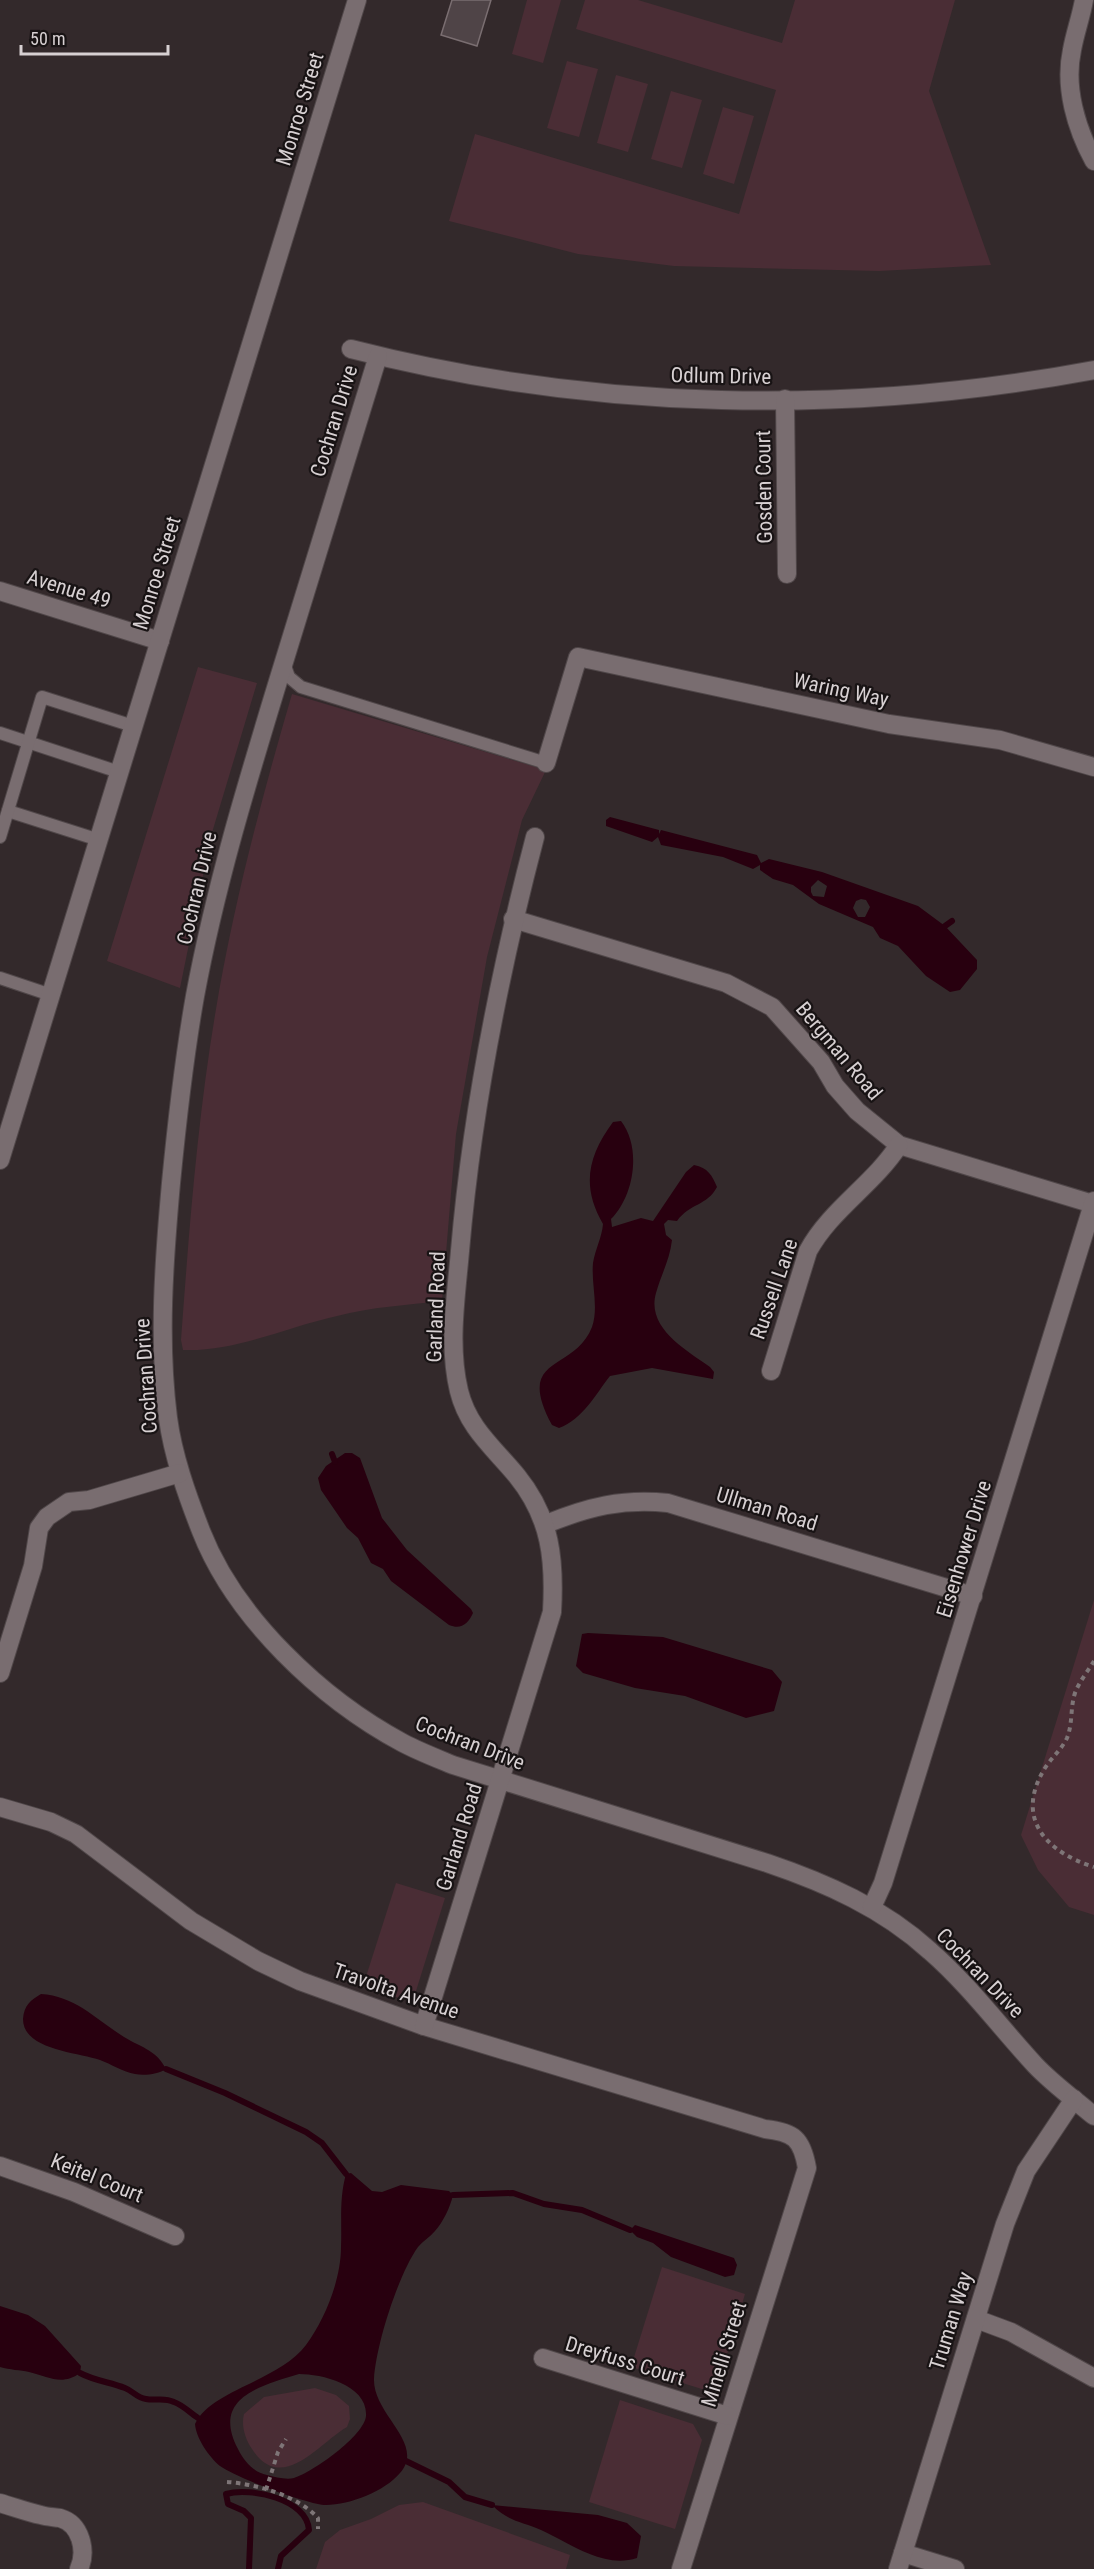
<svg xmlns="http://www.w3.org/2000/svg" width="1094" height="2569" viewBox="0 0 1094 2569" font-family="'Roboto Condensed',sans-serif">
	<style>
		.green { fill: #4a2d35 }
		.water { fill: #28000f; fill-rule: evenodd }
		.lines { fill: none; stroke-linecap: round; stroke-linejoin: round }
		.stream { stroke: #28000f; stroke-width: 6 }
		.building { fill: #4f4447; stroke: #7a6e71; stroke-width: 1.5 }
		.lane-casing { stroke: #504749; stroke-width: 14 }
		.street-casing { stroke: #504749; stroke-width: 20 }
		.secondary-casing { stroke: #504749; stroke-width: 20 }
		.path { stroke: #7e7577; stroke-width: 4; stroke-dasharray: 4.5 4.5; stroke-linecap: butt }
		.lane { stroke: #796d70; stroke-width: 12 }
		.street { stroke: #796d70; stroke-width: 18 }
		.secondary { stroke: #796d70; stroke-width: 18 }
		.labels { text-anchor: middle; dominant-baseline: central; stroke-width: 4.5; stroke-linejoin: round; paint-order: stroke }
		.street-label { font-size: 21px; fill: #d7d0d2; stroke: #181314 }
	</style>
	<rect width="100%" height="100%" fill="#33292b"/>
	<g class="green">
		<path d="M527 0H561L543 63 512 54Z"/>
		<path d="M585 0H638L782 43 795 0H955L929 91 991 265 879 271 674 266 578 254 449 221 475 134 739 214 776 90 576 29Z"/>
		<path d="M567 61 598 69 579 137 547 128Z"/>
		<path d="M616 75 648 84 628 152 597 143Z"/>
		<path d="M671 91 702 100 682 168 651 159Z"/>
		<path d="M723 107 754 116 734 184 703 174Z"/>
		<path d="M198 667 257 683 211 836 180 988 107 961Z"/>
		<path d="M292 694 546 770 522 820 487 957 456 1134 442 1301C407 1305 371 1307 337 1316 287 1327 235 1352 183 1350L181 1340C189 1232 197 1123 215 1015 233 906 261 800 292 694Z"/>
		<path d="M1094 1600V1915L1069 1907 1038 1870 1021 1835Z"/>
		<path d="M396 1883 445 1898 416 1991 402 1999 363 1986Z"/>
		<path d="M662 2267 745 2294 719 2381 705 2390 631 2367Z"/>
		<path d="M315 2388 336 2395 349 2406 350 2419 347 2427C319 2443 282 2495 252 2449 245 2439 241 2425 244 2414L264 2397Z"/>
		<path d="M620 2400 693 2424 702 2440 675 2529 589 2502Z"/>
		<path d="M423 2502 570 2555 566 2569H316L325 2542 340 2530 371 2519 399 2505Z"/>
	</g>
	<g class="water">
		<path d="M610 817 659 830V834L661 830 757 855 761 863 769 859 822 872 918 906 945 926 977 960V969L960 990 950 992 926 976 898 946 880 938 873 927 819 904 793 885 773 879 760 870V865L753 869 723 857 661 845 658 837 652 842 606 826V820ZM818 880 827 886 824 897 813 896 811 892V887ZM861 899 866 900 870 907 865 917H858L853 908 856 901Z"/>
		<path d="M621 1121C642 1148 634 1196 611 1219L612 1227 641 1218 653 1221 686 1172 694 1165C708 1168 712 1175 717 1187 707 1206 690 1203 677 1221L668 1220 664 1224 666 1235 672 1240C670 1259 661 1275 656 1293 646 1328 686 1350 710 1367L714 1372 713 1379 652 1368 610 1376C595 1395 583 1419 559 1428L552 1425C514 1354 574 1373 592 1327 599 1307 591 1284 593 1263 595 1250 602 1237 603 1224 581 1186 588 1156 613 1122Z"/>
		<path d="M345 1453H352L360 1458 382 1518 407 1550 471 1609 473 1613C468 1624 461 1630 449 1625L391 1581 383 1569 371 1563 358 1538 347 1528 321 1490 318 1478 326 1466Z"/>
		<path d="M588 1633 663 1637 772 1670 782 1682 774 1711 746 1718 685 1696 635 1688 583 1673 576 1666 582 1634Z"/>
		<path d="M41 1994C78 1996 100 2024 131 2041 146 2049 157 2052 166 2069 159 2074 144 2076 135 2074 123 2072 111 2064 100 2060 77 2052 23 2050 23 2019 24 2005 31 2000 41 1994Z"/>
		<path d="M351 2173 372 2191 382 2192 401 2185 449 2191 453 2195C450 2208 443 2222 435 2231 430 2237 423 2241 418 2247 398 2275 376 2345 374 2379 373 2415 426 2443 400 2473 385 2491 350 2505 326 2505 306 2504 237 2478 220 2466 209 2457 196 2438 195 2424 211 2390 279 2381 306 2345 325 2319 341 2280 341 2247 342 2222 339 2199 346 2174ZM299 2374C322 2374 368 2385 366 2416 364 2436 313 2472 294 2478 286 2480 275 2477 267 2475 253 2472 244 2461 238 2449 211 2398 260 2386 299 2374Z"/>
		<path d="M635 2225 734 2258 737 2265 734 2275 725 2277 671 2257 653 2243 637 2237 630 2230Z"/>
		<path d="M0 2306 28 2315 45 2326 81 2366 80 2373C62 2386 49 2377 29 2372 20 2370 10 2370 0 2367Z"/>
		<path d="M492 2505 598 2515 627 2523 641 2536 637 2558C603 2569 570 2543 541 2530 521 2521 509 2522 492 2505Z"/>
	</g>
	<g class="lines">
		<g class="stream">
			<path d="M945 926 952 921"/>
			<path d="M332 1454 335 1462"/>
			<path d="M166 2069 225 2093 306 2132 322 2143 346 2174"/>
			<path d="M453 2195 513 2193 544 2204 582 2210 630 2230"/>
			<path d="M80 2373C95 2381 110 2382 125 2388 133 2391 137 2398 146 2399 156 2401 164 2397 174 2402 183 2405 190 2413 198 2418"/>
			<path d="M406 2461 449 2482 465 2497 492 2505"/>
			<path d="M249 2569 251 2518 244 2511 228 2504 226 2494C251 2487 307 2499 309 2530L281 2556 278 2569"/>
		</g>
	</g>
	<path class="building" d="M452 0H491L477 46 441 35Z"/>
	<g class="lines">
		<g class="lane-casing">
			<g id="lane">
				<path d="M284 663 289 677 301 687 546 763"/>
				<path d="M0 733 119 772"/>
				<path d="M8 811 99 840"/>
				<path d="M0 837 42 697 133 726"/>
				<path d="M0 978 51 995"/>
			</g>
		</g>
		<g class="street-casing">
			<g id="street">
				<path d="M1084 0C1081 17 1075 33 1072 50 1064 87 1076 128 1094 161"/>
				<path d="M351 349C593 411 848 416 1094 370"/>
				<path d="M378 356C345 463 312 571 279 678 247 783 215 888 195 996 184 1058 177 1121 171 1183 164 1261 158 1340 168 1418 173 1456 187 1495 201 1531 235 1618 321 1699 403 1743 418 1751 436 1758 453 1765L767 1863C826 1883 883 1908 930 1951 969 1985 1000 2027 1035 2065 1053 2084 1074 2099 1094 2116"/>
				<path d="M785 399 787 574"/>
				<path d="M546 763 578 657 889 724 1000 740 1094 767"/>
				<path d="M513 919 726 983 772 1007 821 1062 835 1086 857 1111 899 1145 1093 1204"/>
				<path d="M771 1371 808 1251C831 1209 873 1185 899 1145"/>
				<path d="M546 1524C588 1507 623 1498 668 1503L973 1596"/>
				<path d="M0 1673 33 1566 39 1528 47 1517 69 1502 89 1500 180 1473"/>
				<path d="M0 1807 51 1822 76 1834 191 1921 258 1961 300 1981 424 2026 765 2129C794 2132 802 2139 807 2168L681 2569"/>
				<path d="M872 1907 883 1883 1094 1201"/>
				<path d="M424 2026 552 1612C555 1560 551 1518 517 1476 494 1448 468 1428 459 1391 448 1346 456 1297 460 1251 472 1110 499 974 535 837"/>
				<path d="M0 2166 74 2192 175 2236"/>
				<path d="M976 2319 1011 2332 1094 2378"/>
				<path d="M543 2358 728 2416"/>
				<path d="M0 2503C14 2507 27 2512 41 2515 47 2517 54 2517 60 2518 81 2524 87 2551 79 2569"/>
				<path d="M903 2553 955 2569"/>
				<path d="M898 2569 1005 2224 1026 2171 1074 2099"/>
			</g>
		</g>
		<g class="secondary-casing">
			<g id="secondary">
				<path d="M0 591 160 641"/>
				<path d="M0 1160 357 0"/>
			</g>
		</g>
		<g class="path">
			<path d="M1094 1661C1088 1671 1079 1682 1075 1693 1070 1708 1073 1723 1067 1738 1062 1749 1052 1757 1045 1768 1014 1818 1046 1852 1094 1867"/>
			<path d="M227 2482C257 2484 298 2496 318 2518V2529"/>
			<path d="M266 2490 278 2452 286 2439"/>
		</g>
		<use href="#lane" class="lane"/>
		<use href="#street" class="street"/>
		<use href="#secondary" class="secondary"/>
	</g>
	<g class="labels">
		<g class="street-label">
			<text transform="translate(300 109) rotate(-73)">Monroe Street</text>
			<text transform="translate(721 376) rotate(1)">Odlum Drive</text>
			<text transform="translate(334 421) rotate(-73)">Cochran Drive</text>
			<text transform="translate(764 487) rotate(-91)">Gosden Court</text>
			<text transform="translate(157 573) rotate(-73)">Monroe Street</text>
			<text transform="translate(69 589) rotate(17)">Avenue 49</text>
			<text transform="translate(841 690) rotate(12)">Waring Way</text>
			<text transform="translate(197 888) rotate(-77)">Cochran Drive</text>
			<text transform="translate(839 1051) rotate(50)">Bergman Road</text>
			<text transform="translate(774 1289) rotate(-71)">Russell Lane</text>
			<text transform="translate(436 1307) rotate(-88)">Garland Road</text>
			<text transform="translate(146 1376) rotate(-94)">Cochran Drive</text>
			<text transform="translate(767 1509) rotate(17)">Ullman Road</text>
			<text transform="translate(964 1549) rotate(-73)">Eisenhower Drive</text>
			<text transform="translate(470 1743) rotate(21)">Cochran Drive</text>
			<text transform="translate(459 1837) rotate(-73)">Garland Road</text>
			<text transform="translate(980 1973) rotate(46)">Cochran Drive</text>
			<text transform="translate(396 1991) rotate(19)">Travolta Avenue</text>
			<text transform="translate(97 2178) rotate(22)">Keitel Court</text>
			<text transform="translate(951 2321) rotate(-73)">Truman Way</text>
			<text transform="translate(724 2354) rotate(-73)">Minelli Street</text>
			<text transform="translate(625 2361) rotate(17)">Dreyfuss Court</text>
		</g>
	</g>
	<path d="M21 45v9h147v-9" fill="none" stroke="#d7d0d2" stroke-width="3"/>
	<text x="30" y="45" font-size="18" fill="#d7d0d2" stroke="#181314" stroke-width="4.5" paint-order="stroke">50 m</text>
</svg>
